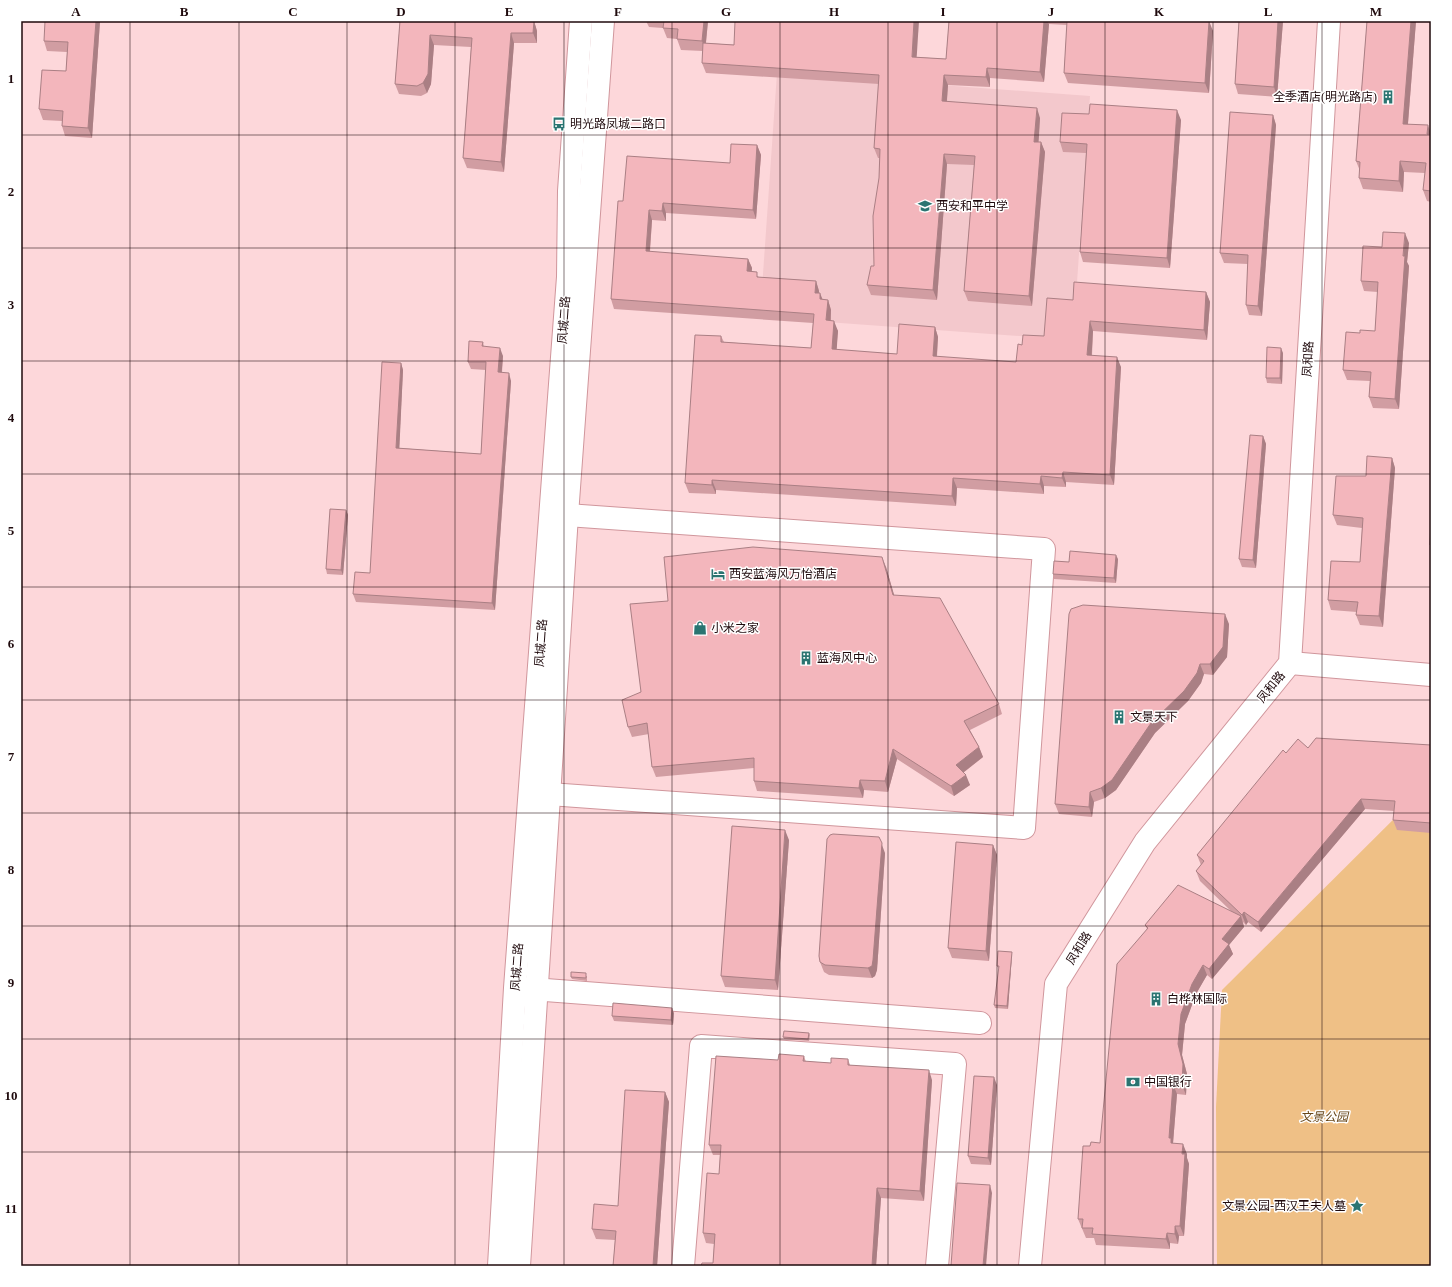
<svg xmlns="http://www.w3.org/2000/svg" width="1452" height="1287" viewBox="0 0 1452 1287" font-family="'Times New Roman','Noto Sans SC',serif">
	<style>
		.built { fill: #f3c8cc }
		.green { fill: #efc086 }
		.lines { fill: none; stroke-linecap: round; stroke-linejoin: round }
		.minor-casing { stroke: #d0969c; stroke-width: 24 }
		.major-casing { stroke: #d0969c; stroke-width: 24 }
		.minor { stroke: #fff; stroke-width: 22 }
		.major { stroke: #fff; stroke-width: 22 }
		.wall { fill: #d19da2 }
		.shaded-wall { fill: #aa7f84 }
		.building { fill: #f3b6bc; stroke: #aa7f84 }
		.grid { fill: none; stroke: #1f0a0d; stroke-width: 1; stroke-opacity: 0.55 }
		.labels { text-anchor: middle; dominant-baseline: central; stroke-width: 3; stroke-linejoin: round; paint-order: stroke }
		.poi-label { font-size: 12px; fill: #1f0a0d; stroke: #fff; text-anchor: start }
		.street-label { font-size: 12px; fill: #1f0a0d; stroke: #fff }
		.park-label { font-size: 12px; font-style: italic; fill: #68471a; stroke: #fff }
		.neatline { fill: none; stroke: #1f0a0d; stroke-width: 1.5 }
		.grid-label { font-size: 13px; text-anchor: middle; font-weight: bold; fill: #1f0a0d }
	</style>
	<rect width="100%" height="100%" fill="#fdd7da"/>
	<path class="built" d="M777 73 1090 96 1073 340 760 317Z"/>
	<path class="green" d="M1431 782V1266H1217L1216 1107 1222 990Z"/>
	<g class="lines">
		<g class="minor-casing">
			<g id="minor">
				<path d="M1290 663 1431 675"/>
				<path d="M549 794 1024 828 1044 549 567 515"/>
				<path d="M519 988 980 1023"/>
				<path d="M683 1266 701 1046 955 1064 937 1266"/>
				<path d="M1030 1266 1056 984 1145 842 1290 663 1329 21"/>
			</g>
		</g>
		<g class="major-casing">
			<g id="major">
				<path d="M499 1266 515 988 568 277 569 191 581 21"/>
				<path d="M519 1266 567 515 603 21"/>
			</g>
		</g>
		<use href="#minor" class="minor"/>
		<use href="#major" class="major"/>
	</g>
	<g class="wall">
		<path d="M100 21 92 138 65 136 62 126V121L43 120 39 109 66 71 67 52 47 51 44 41Z"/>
		<path d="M400 21H534L537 31V43H514L504 172 467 168 463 158 471 47 434 45 431 84 427 93 421 96 399 94 395 84Z"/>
		<path d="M646 21H708L706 43 946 59 949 21H1204L1213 31 1209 93 1068 83 1064 73 1067 25 1049 24 1044 82 990 78V87L948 85 947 101 1040 118 1038 142H1041L1045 152 1032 306 968 301 964 291 974 165 947 164 937 300 871 295 867 285 874 266 879 178 880 158H878L874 148 879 84 706 73 702 63 703 51 681 50 677 39 667 38 663 28 649 27Z"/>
		<path d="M1239 21H1283L1277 97 1238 94 1235 84Z"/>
		<path d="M1367 21H1416L1408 124 1431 134V202L1427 201 1423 190 1425 173 1404 172 1403 192 1363 189 1359 178 1360 171 1356 161Z"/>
		<path d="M1089 114 1181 120 1170 268 1083 262 1080 252 1086 153 1063 152 1060 142Z"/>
		<path d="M1273 115 1276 125 1262 316 1249 315 1246 305 1248 264 1224 263 1220 253Z"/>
		<path d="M757 145 761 155 756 219 666 213V221L652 220 650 252 748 259 752 268 751 272 759 277 816 281 819 291V293L822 299 828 300 831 310V320L838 331 836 350 897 354 935 327 938 337 937 357 1016 362 1022 345 1044 336 1073 300 1206 292 1210 302 1207 340 1093 331 1092 356 1121 367 1114 485 1066 482V487L1044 486V494L957 488 956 506 716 490V494L689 493 685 483 721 336 724 342 811 348 813 323 614 309 611 299 623 201 730 163Z"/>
		<path d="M1409 243 1407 262 1409 266 1399 409 1373 408 1369 397 1370 381 1347 380 1343 370 1360 333 1375 331 1378 292 1364 291 1361 281 1382 247Z"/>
		<path d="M483 342 484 347 503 356 502 373 511 381 495 610 356 602 353 594 370 573 401 363 403 370 399 448 481 454 486 370 471 369 468 362Z"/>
		<path d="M1283 353 1282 384 1267 383 1266 378Z"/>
		<path d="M1263 436 1266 444 1256 568 1242 567 1239 559Z"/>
		<path d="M1392 458 1395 468 1383 627 1360 625 1356 615 1357 612 1331 610 1328 600 1360 562 1362 528 1337 525 1333 515 1366 476Z"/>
		<path d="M346 510 348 515 343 575 327 574 326 569Z"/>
		<path d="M1118 559 1116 583 1054 579 1053 574 1069 562Z"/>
		<path d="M886 567 894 595 999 704 1002 714 970 730 979 747 983 757 963 773 970 785 954 796 897 759 888 792 864 790 863 798 757 791 754 781V768L656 777 652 767 649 734 632 737 628 727 641 692 668 601Z"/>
		<path d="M1229 624 1227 657 1213 675 1204 674 1201 683 1188 701 1155 733 1116 790 1105 798 1094 802 1092 817 1059 814 1055 804Z"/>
		<path d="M1431 745V833L1397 830 1393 820 1394 811 1365 809 1261 932 1248 922 1246 925 1243 922 1244 927 1229 945 1233 954 1212 979 1207 975 1196 994 1185 1024 1182 1055 1187 1074 1186 1095 1177 1094 1173 1143 1187 1154V1158L1189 1164 1184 1236H1179L1178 1244 1170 1243V1249L1096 1245 1094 1238H1086L1078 1219 1090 1146 1100 1143 1147 929 1145 925 1233 913 1200 881 1196 871 1201 865 1197 855 1286 753 1308 748Z"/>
		<path d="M789 840 778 990 725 987 721 976Z"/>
		<path d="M993 845 997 855 989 961 952 958 948 948Z"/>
		<path d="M885 853 877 970 875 976 872 978 829 975 824 972 820 962Z"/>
		<path d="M1012 954 1008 1009 995 1008 994 1005 999 969 997 966Z"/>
		<path d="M587 976V981L572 979 571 977Z"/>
		<path d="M674 1013 673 1025 614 1021 612 1016Z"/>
		<path d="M809 1033 810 1035 809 1041 784 1039 783 1037Z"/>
		<path d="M804 1056 806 1062 831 1063 848 1059 850 1065 932 1080 924 1201 881 1198 876 1266H701L713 1263 714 1244 706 1243 703 1233 719 1174 720 1155H713L709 1145 778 1060Z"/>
		<path d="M997 1085 991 1165 971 1164 968 1156Z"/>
		<path d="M665 1092 669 1102 657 1266H613L615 1240 596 1239 592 1229 618 1206Z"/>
	</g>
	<g class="shaded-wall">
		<path d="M96 21H100L92 138 88 128Z"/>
		<path d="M534 21 537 31V43L533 33Z"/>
		<path d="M704 21H708L705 51 702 41Z"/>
		<path d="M914 21H919L916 67 912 57Z"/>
		<path d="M1044 21H1047L1049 24 1044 82 1040 72Z"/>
		<path d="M1209 21 1213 31 1209 93 1205 83Z"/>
		<path d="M1278 21H1283L1277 97 1274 87Z"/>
		<path d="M1411 21H1416L1407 135 1403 124Z"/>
		<path d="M511 33 514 43 504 172 501 162Z"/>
		<path d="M430 35 434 45 431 84 427 93 423 83Z"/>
		<path d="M987 68 990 78V87L986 77Z"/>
		<path d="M944 75 948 85 946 111 942 101Z"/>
		<path d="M1037 108 1040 118 1038 152 1034 142Z"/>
		<path d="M1177 110 1181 120 1170 268 1167 258Z"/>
		<path d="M1273 115 1276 125 1262 316 1258 306Z"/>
		<path d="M1428 125 1431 134H1427Z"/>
		<path d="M1041 142 1045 152 1032 306 1029 296Z"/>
		<path d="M757 145 761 155 756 219 753 210Z"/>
		<path d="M944 154 947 164 937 300 933 290Z"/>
		<path d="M1400 161 1404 172 1403 192 1399 181Z"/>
		<path d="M663 203 666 213V221L662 211Z"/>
		<path d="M649 210 652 220 649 261 646 251Z"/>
		<path d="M1405 233 1409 243 1407 262 1409 266 1399 409 1395 399Z"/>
		<path d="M748 259 752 268 751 281 747 271Z"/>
		<path d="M816 281 819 291 818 303 815 293Z"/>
		<path d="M1206 292 1210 302 1207 340 1204 330Z"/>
		<path d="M820 293 824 303 820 299Z"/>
		<path d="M828 300 831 310 830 330 826 320Z"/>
		<path d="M834 321 838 331 836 359 832 349Z"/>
		<path d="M1090 321 1093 331 1091 365 1087 355Z"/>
		<path d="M935 327 938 337 936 366 933 356Z"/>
		<path d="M500 348 503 356 501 380 498 372Z"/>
		<path d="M1281 348 1283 353 1282 384 1280 378Z"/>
		<path d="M1117 357 1121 367 1114 485 1110 475Z"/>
		<path d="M401 363 403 370 399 456 396 448Z"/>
		<path d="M509 373 511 381 495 610 492 603Z"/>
		<path d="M1263 436 1266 444 1256 568 1253 560Z"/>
		<path d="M1392 458 1395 468 1383 627 1379 616Z"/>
		<path d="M1063 472 1066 482V487L1062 478Z"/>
		<path d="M1041 476 1044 486V494L1040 484Z"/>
		<path d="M953 478 957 488 956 506 952 496Z"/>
		<path d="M712 480 716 490V494L712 485Z"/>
		<path d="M346 510 348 515 343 575 341 570Z"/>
		<path d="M1116 555 1118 559 1116 583 1114 578Z"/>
		<path d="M882 557 886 567 897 605 893 595Z"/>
		<path d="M1225 614 1229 624 1227 657 1213 675 1210 664Z"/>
		<path d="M1200 664 1204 674 1201 683 1188 701 1155 733 1116 790 1105 798 1101 788 1151 723Z"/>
		<path d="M979 747 983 757 960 775 956 765Z"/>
		<path d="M893 749 897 759 888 792 885 781Z"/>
		<path d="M966 775 970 785 954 796 951 786Z"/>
		<path d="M860 780 864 790 863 798 859 788Z"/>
		<path d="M1090 792 1094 802 1092 817 1089 807Z"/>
		<path d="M1361 799 1365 809 1261 932 1258 922Z"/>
		<path d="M785 830 789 840 778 990 775 980Z"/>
		<path d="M879 837 885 853 877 970 875 976 872 978 868 968Z"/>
		<path d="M993 845 997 855 989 961 986 951Z"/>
		<path d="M1244 912 1248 922 1246 925 1242 915Z"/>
		<path d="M1241 916 1244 927 1229 945 1233 954 1212 979 1209 969 1222 939Z"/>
		<path d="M1012 952V954L1008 1009 1007 1006Z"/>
		<path d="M1203 965 1207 975 1196 994 1185 1024 1182 1055 1187 1074 1186 1095 1182 1085 1178 1044 1181 1014 1192 984Z"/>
		<path d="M672 1008 674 1013 673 1025 671 1020Z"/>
		<path d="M929 1070 932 1080 924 1201 920 1191Z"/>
		<path d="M994 1077 997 1085 991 1165 988 1158Z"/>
		<path d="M1173 1084 1177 1094 1173 1143 1175 1153 1169 1138Z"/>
		<path d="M665 1092 669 1102 657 1266H653Z"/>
		<path d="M1183 1144 1187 1154V1158L1189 1164 1184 1236 1180 1226Z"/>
		<path d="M990 1185 992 1193 986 1266H983Z"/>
		<path d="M877 1188 881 1198 876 1266H872Z"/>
		<path d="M1175 1226 1179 1236 1178 1244 1175 1234Z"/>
		<path d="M1167 1233 1170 1243V1249L1166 1239Z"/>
	</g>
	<g class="building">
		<path d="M45 21H96L88 128 62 126 63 111 39 109 42 70 66 71 68 42 44 41Z"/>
		<path d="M400 21H534L533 33H511L501 162 463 158 472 38 430 35 428 74 423 83 417 86 395 84Z"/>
		<path d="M664 21H704L702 41 677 39 678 29 663 28Z"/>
		<path d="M735 21H914L912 57 946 59 949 21H1044L1040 72 987 68 986 77 944 75 942 101 1037 108 1034 142H1041L1029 296 964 291 975 156 944 154 933 290 867 285 871 266H874L873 216 879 178 880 149 874 148 879 75 702 63 703 43 734 45Z"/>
		<path d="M1067 21H1209L1205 83 1064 73Z"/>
		<path d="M1239 21H1278L1274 87 1235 84Z"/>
		<path d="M1367 21H1411L1403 124 1428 125 1427 134H1431V191L1423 190 1426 163 1400 161 1399 181 1359 178 1360 162 1356 161Z"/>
		<path d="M1090 104 1177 110 1167 258 1080 252 1087 144 1060 142 1062 113 1089 114Z"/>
		<path d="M1230 112 1273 115 1258 306 1246 305 1248 255 1220 253Z"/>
		<path d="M731 144 757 145 753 210 663 203 662 211 649 210 646 251 748 259 747 271 757 272V277L816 281 815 293H820V299L828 300 826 320 834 321 832 349 897 354 899 324 935 327 933 356 1016 362 1018 344 1022 345 1023 335 1044 336 1047 298 1073 300 1074 282 1206 292 1204 330 1090 321 1087 355 1117 357 1110 475 1063 472 1062 478 1041 476 1040 484 953 478 952 496 712 480V485L685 483 695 335 721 336V342L811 348 814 314 611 299 618 201H623L627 156 730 163Z"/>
		<path d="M1383 232 1405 233 1403 256H1405L1395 399 1369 397 1371 372 1343 370 1346 332 1360 333V330L1375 331 1378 282 1361 281 1363 246 1382 247Z"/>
		<path d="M469 341 483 342 482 346 500 348 498 372 509 373 492 603 353 594 355 572 370 573 382 362 401 363 396 448 481 454 486 362H468Z"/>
		<path d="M1267 347 1281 348 1280 378H1266Z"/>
		<path d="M1250 435 1263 436 1253 560 1239 559Z"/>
		<path d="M1367 456 1392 458 1379 616 1356 615 1358 602 1328 600 1331 561 1360 562 1363 518 1333 515 1336 476H1366Z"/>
		<path d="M330 509 346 510 341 570 326 569Z"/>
		<path d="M1431 521V545H1430Z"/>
		<path d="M753 547 882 557 893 595 940 598 999 704 964 721 979 747 956 765 966 775 951 786 893 749 885 781 860 780 859 788 754 781V758L652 767 647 723 628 727 622 700 641 692 630 604 668 601 664 557Z"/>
		<path d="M1070 551 1116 555 1114 578 1053 574 1054 561 1069 562Z"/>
		<path d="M1083 605 1225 614 1223 647 1210 664H1200L1197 673 1184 691 1151 723 1112 780 1101 788 1090 792 1089 807 1055 804 1069 614 1071 609Z"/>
		<path d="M1316 738 1431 745V823L1393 820 1395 801 1361 799 1258 922 1244 912 1242 915 1196 871 1204 861 1197 855 1283 750 1286 753 1298 739 1308 748Z"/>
		<path d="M732 826 785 830 775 980 721 976Z"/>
		<path d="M833 834 879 837 882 843 873 960 872 966 868 968 825 965 820 962 819 956 827 839 830 835Z"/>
		<path d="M956 842 993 845 986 951 948 948Z"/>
		<path d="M1178 885 1241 916 1222 939 1229 944 1209 969 1203 965 1192 984 1181 1014 1178 1044 1183 1064 1182 1085 1173 1084 1169 1138H1171V1143L1183 1144 1182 1154H1185L1180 1226H1175V1234L1167 1233 1166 1239 1092 1234 1093 1228H1082L1083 1219H1078L1083 1146H1090L1091 1142 1100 1143 1117 964 1148 928 1145 925Z"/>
		<path d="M998 951 1012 952 1007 1006 994 1005 999 966H997Z"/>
		<path d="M571 972 586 973V978L571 977Z"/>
		<path d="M613 1003 672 1008 671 1020 612 1016Z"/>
		<path d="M784 1031 809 1033 808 1039 783 1037Z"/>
		<path d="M779 1054 804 1056 803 1061 831 1063V1058L848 1059V1065L929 1070 920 1191 877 1188 872 1266H701L702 1263H713L715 1234 703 1233 707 1173 719 1174 721 1145H709L716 1056 778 1060Z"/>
		<path d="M974 1076 994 1077 988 1158 968 1156Z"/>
		<path d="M625 1090 665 1092 653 1266H613L616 1231 592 1229 594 1204 618 1206Z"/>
		<path d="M957 1183 990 1185 983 1266H951Z"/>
	</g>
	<path class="grid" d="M130 21V1266M239 21V1266M347 21V1266M455 21V1266M564 21V1266M672 21V1266M780 21V1266M888 21V1266M997 21V1266M1105 21V1266M1213 21V1266M1322 21V1266M21 135H1431M21 248H1431M21 361H1431M21 474H1431M21 587H1431M21 700H1431M21 813H1431M21 926H1431M21 1039H1431M21 1152H1431"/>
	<defs>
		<g id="building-bare" transform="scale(1.08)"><path d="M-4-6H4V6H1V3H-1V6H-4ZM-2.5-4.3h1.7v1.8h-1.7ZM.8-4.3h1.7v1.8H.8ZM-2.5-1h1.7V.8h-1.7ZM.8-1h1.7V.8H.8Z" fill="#2a7471" stroke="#fff" stroke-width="2.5" paint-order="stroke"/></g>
		<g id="bus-bare" transform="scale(1.08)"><path d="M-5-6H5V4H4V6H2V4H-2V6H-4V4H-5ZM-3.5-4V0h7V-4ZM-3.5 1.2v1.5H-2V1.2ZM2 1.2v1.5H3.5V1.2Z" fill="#2a7471" stroke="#fff" stroke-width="2.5" paint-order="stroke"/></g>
		<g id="school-bare" transform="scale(1.08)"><path d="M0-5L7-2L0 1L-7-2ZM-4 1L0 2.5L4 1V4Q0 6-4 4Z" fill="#2a7471" stroke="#fff" stroke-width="2.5" paint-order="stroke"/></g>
		<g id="hotel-bare" transform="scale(1.08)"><path d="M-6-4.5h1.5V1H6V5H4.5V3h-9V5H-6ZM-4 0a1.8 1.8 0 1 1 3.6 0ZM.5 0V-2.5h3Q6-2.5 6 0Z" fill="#2a7471" stroke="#fff" stroke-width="2.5" paint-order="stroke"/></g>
		<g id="shop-bare" transform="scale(1.08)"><path d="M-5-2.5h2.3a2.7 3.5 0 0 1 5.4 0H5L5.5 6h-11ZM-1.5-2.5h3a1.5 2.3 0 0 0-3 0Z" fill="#2a7471" stroke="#fff" stroke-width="2.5" paint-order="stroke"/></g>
		<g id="bank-bare" transform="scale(1.08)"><path d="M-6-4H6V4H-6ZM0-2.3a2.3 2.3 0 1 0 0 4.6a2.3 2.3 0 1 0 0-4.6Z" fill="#2a7471" stroke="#fff" stroke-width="2.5" paint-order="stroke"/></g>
		<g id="sight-bare" transform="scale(1.08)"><path d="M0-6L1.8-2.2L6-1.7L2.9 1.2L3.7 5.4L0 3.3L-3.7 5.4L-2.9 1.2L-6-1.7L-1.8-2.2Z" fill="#2a7471" stroke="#fff" stroke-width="2.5" paint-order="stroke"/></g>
	</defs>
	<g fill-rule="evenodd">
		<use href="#building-bare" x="1388" y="97"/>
		<use href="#bus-bare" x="559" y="124"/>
		<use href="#school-bare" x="925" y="206"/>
		<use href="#hotel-bare" x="718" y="574"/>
		<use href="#shop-bare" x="700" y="628"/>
		<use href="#building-bare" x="806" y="658"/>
		<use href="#building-bare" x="1119" y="717"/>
		<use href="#building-bare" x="1156" y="999"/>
		<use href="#bank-bare" x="1133" y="1082"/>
		<use href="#sight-bare" x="1357" y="1206"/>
	</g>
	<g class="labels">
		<g class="poi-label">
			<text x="1377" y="97" text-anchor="end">全季酒店(明光路店)</text>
			<text x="570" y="124">明光路凤城二路口</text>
			<text x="936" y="206">西安和平中学</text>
			<text x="729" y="574">西安蓝海风万怡酒店</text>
			<text x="711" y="628">小米之家</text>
			<text x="817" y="658">蓝海风中心</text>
			<text x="1130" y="717">文景天下</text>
			<text x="1167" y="999">白桦林国际</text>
			<text x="1144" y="1082">中国银行</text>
			<text x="1346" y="1206" text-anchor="end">文景公园-西汉王夫人墓</text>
		</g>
		<g class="street-label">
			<text transform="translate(564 320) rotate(-86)">凤城二路</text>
			<text transform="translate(1308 359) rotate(-87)">凤和路</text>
			<text transform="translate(541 643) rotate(-86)">凤城二路</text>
			<text transform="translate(1271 687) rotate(-51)">凤和路</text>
			<text transform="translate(1079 948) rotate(-58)">凤和路</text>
			<text transform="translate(517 967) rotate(-86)">凤城二路</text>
		</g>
		<g class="park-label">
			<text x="1324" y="1117">文景公园</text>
		</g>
	</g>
	<rect width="1452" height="1287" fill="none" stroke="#ffffff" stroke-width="44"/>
	<rect x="22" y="22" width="1408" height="1243" class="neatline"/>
	<g class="grid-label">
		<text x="76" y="16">A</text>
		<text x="184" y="16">B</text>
		<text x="293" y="16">C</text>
		<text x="401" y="16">D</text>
		<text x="509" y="16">E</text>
		<text x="618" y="16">F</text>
		<text x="726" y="16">G</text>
		<text x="834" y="16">H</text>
		<text x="943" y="16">I</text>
		<text x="1051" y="16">J</text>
		<text x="1159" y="16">K</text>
		<text x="1268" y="16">L</text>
		<text x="1376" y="16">M</text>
		<text x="11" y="83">1</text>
		<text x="11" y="196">2</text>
		<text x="11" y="309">3</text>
		<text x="11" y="422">4</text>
		<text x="11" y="535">5</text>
		<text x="11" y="648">6</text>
		<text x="11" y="761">7</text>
		<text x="11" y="874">8</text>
		<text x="11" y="987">9</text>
		<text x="11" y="1100">10</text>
		<text x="11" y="1213">11</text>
	</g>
</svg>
